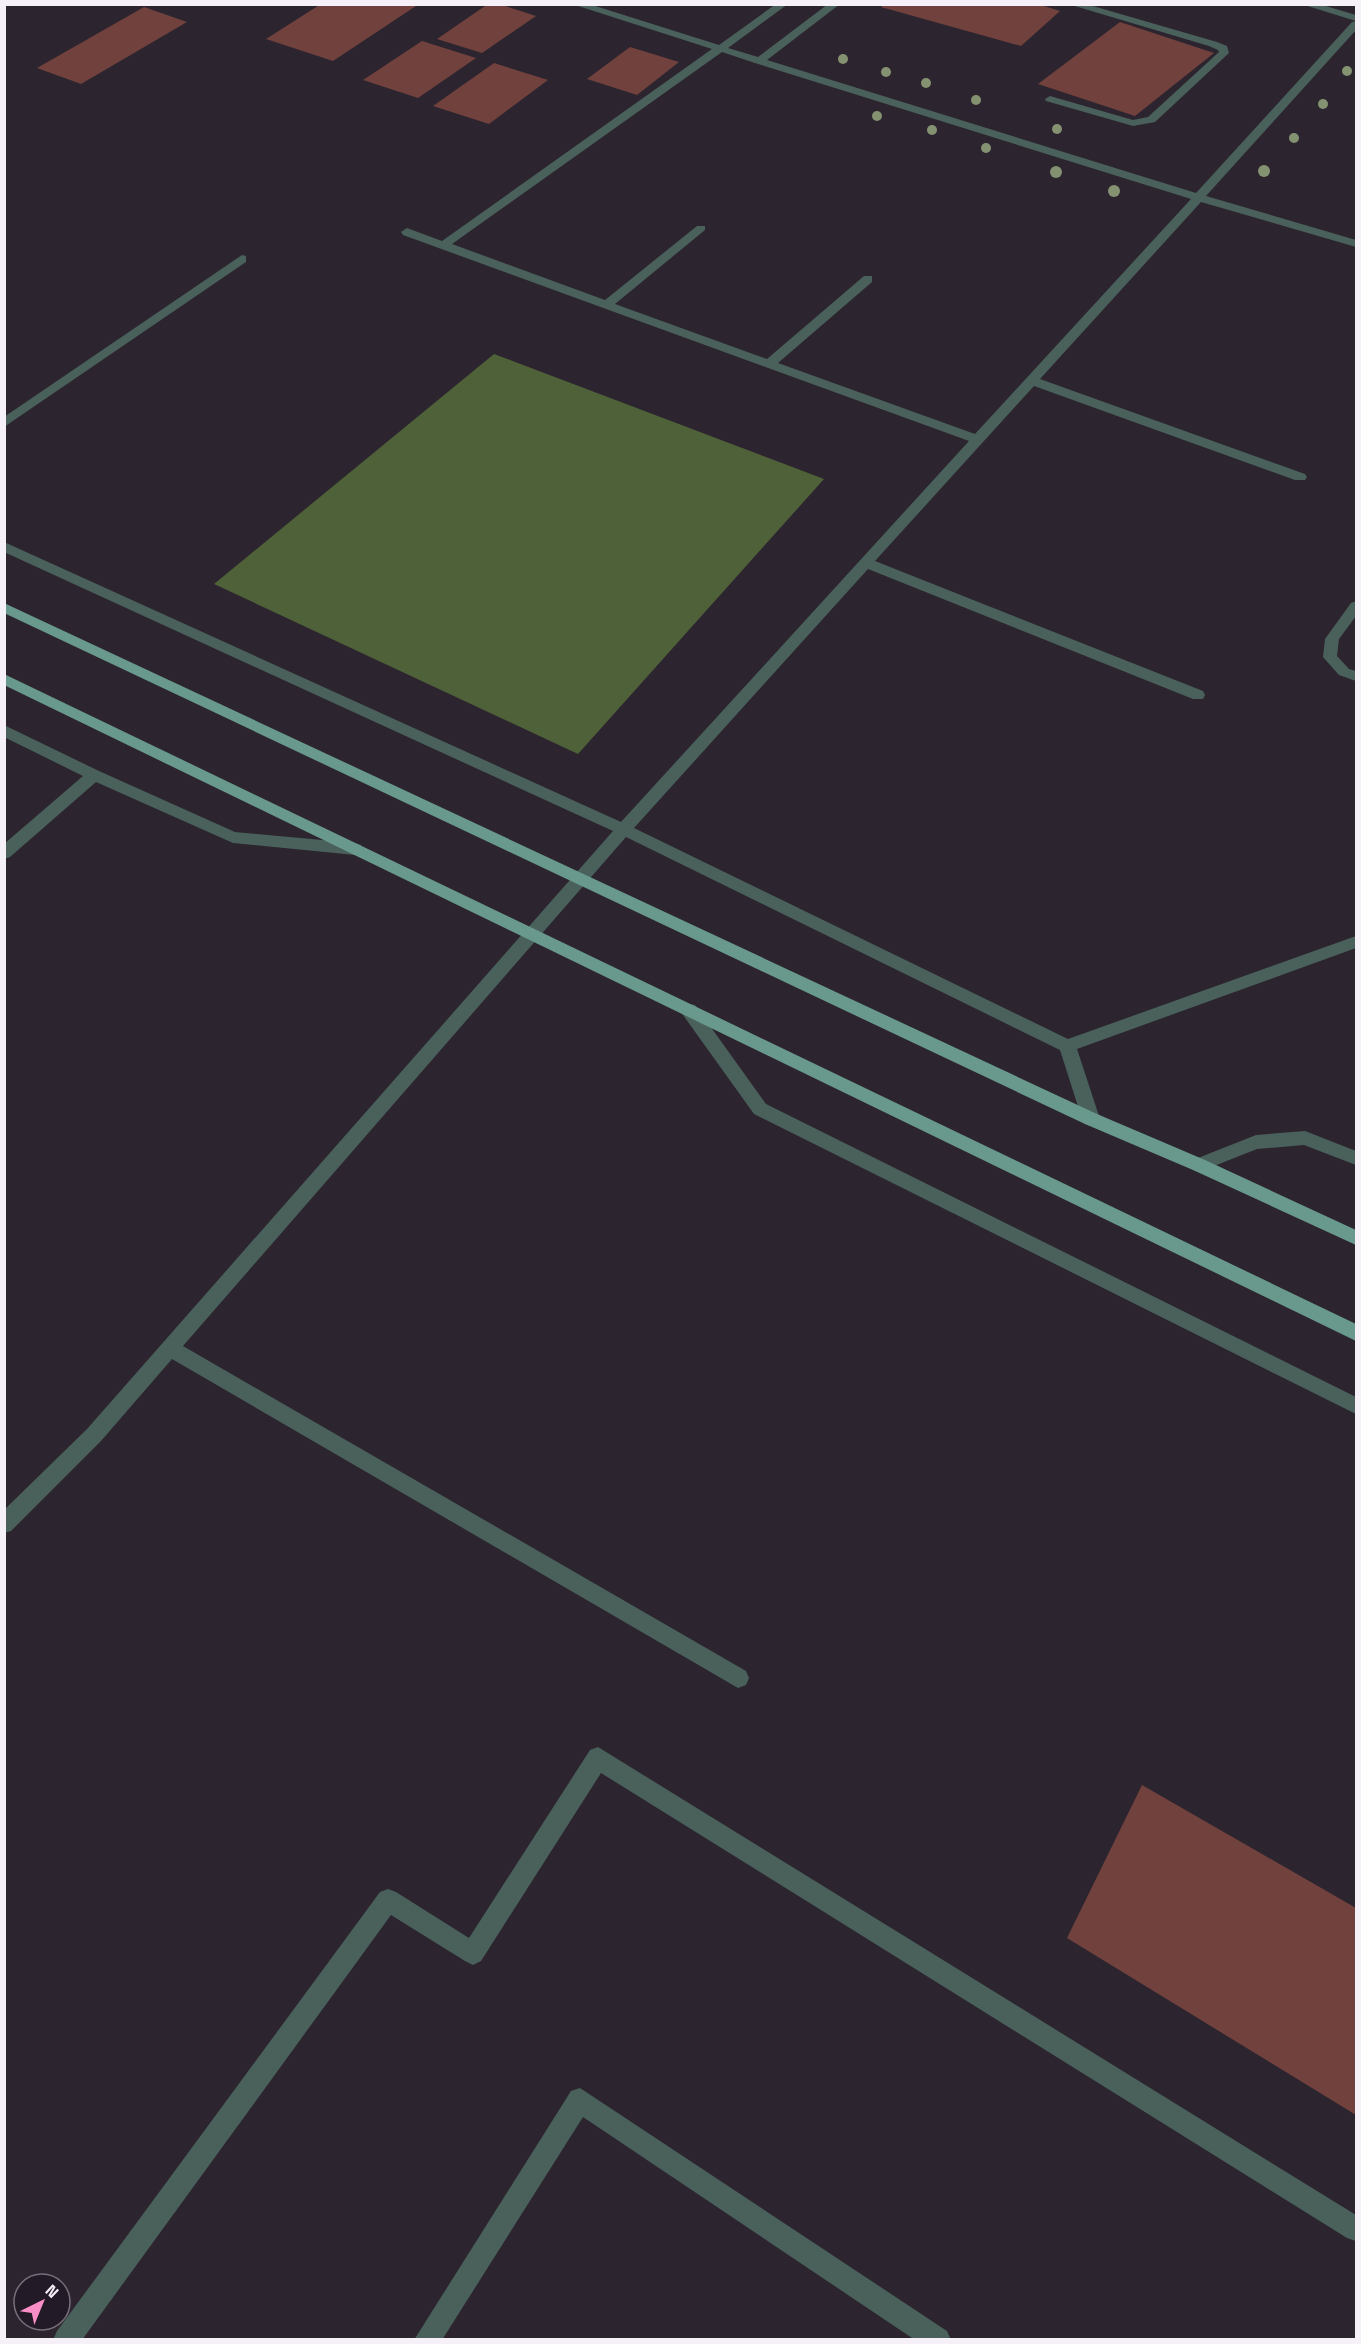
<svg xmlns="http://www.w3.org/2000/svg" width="1361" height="2344" viewBox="0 0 1361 2344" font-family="'Space Grotesk',sans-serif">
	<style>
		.forest { fill: #4f6138 }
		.building { fill: #71423d }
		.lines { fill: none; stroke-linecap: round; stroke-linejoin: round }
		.minor { fill: #49615a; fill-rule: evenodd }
		.major { fill: #68998c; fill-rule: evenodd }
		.tree { fill: #849271 }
	</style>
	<rect width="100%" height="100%" fill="#2c242f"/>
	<path class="forest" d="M494 354 824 479 578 754 214 584Z"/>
	<g class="building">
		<path d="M321 4H419L333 61 266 39Z"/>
		<path d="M488 4H499L536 16 482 53 437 39Z"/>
		<path d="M884 4H1038L1060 11 1021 46 881 7Z"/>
		<path d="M144 7 187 22 81 84 37 68Z"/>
		<path d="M1120 22 1214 53 1135 116 1038 84Z"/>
		<path d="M422 41 476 58 418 98 363 80Z"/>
		<path d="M630 47 679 62 637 95 587 79Z"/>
		<path d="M494 63 548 80 489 124 433 106Z"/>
		<path d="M1142 1785 1356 1908V2115L1067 1938Z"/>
	</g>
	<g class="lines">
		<g class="minor">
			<path d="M572 4H589L719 45 776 4H788L728 48 758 57 828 4H840L767 60 1196 193 1352 22 1356 21 1301 4H1319L1356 15V30L1206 196 1356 240V247L1201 202 1040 379 1305 474 1307 477 1305 480H1295L1034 386 875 561 1203 691 1205 695 1203 699H1193L868 569 634 828 1068 1039 1356 936V948L1077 1049 1100 1119 1097 1124 1091 1126 1085 1124 1082 1119 1060 1050 626 837 183 1346 746 1671 749 1678 746 1685 738 1688 172 1359 101 1441 11 1531 4 1533V1510L87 1429 613 831 4 552V542L621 822 969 441 403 235 401 232 407 228 442 241 712 49ZM722 52 755 63 1191 199 975 434 778 363 872 282V276H864L767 359 615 304 705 230V226H697L605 300 452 244Z"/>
			<path d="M1068 4H1086L1217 42 1227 46 1229 53 1155 122 1133 126 1046 101 1045 99 1050 96 1133 120 1148 117 1219 52 1218 50 1209 46Z"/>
			<path d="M242 255 246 256V262L4 427V417Z"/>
			<path d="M1356 601V616L1339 639 1337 656 1349 669 1356 671V681L1339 675 1323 657 1325 639 1351 603Z"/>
			<path d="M4 725 99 771 235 832 355 843 361 845 363 849 361 853 355 855 233 843 96 782 10 857 4 859V844L83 776 4 737Z"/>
			<path d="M689 1004 695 1005 766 1104 1356 1397V1414L754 1114 683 1015 681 1010 683 1005Z"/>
			<path d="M1305 1131 1356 1151V1165L1304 1145 1257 1149 1199 1172 1193 1170 1190 1165 1193 1160 1256 1135Z"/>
			<path d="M598 1747 1356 2215V2241L1347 2238 601 1773 481 1961 473 1965 465 1961 391 1915 82 2340H53L57 2331 380 1892 388 1889 396 1892 469 1938 590 1750Z"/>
			<path d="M580 2088 947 2331 951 2340H915L583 2117 442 2340H414L571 2091Z"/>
		</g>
		<g class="major">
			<path d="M4 603 1097 1114 1205 1160 1356 1230V1245L1193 1170 1085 1124 4 613Z"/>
			<path d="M4 674 1356 1324V1341L4 685Z"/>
		</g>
	</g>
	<g class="tree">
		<circle cx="843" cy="59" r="5"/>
		<circle cx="1347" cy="71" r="5"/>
		<circle cx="886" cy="72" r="5"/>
		<circle cx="926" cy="83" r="5"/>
		<circle cx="976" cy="100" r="5"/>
		<circle cx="1323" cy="104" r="5"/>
		<circle cx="877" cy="116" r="5"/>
		<circle cx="1057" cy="129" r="5"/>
		<circle cx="932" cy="130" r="5"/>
		<circle cx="1294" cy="138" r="5"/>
		<circle cx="986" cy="148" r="5"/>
		<circle cx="1264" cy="171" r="6"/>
		<circle cx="1056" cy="172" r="6"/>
		<circle cx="1114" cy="191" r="6"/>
	</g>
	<rect width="1361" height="2344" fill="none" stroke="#f6f0f8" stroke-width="12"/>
	<g transform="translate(42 2302) rotate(43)"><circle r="28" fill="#221a26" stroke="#77707a" stroke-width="1.5"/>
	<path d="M0-4.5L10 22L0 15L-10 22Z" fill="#fa8fc8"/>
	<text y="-9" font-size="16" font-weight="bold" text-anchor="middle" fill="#f6f0f8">N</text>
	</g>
</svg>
